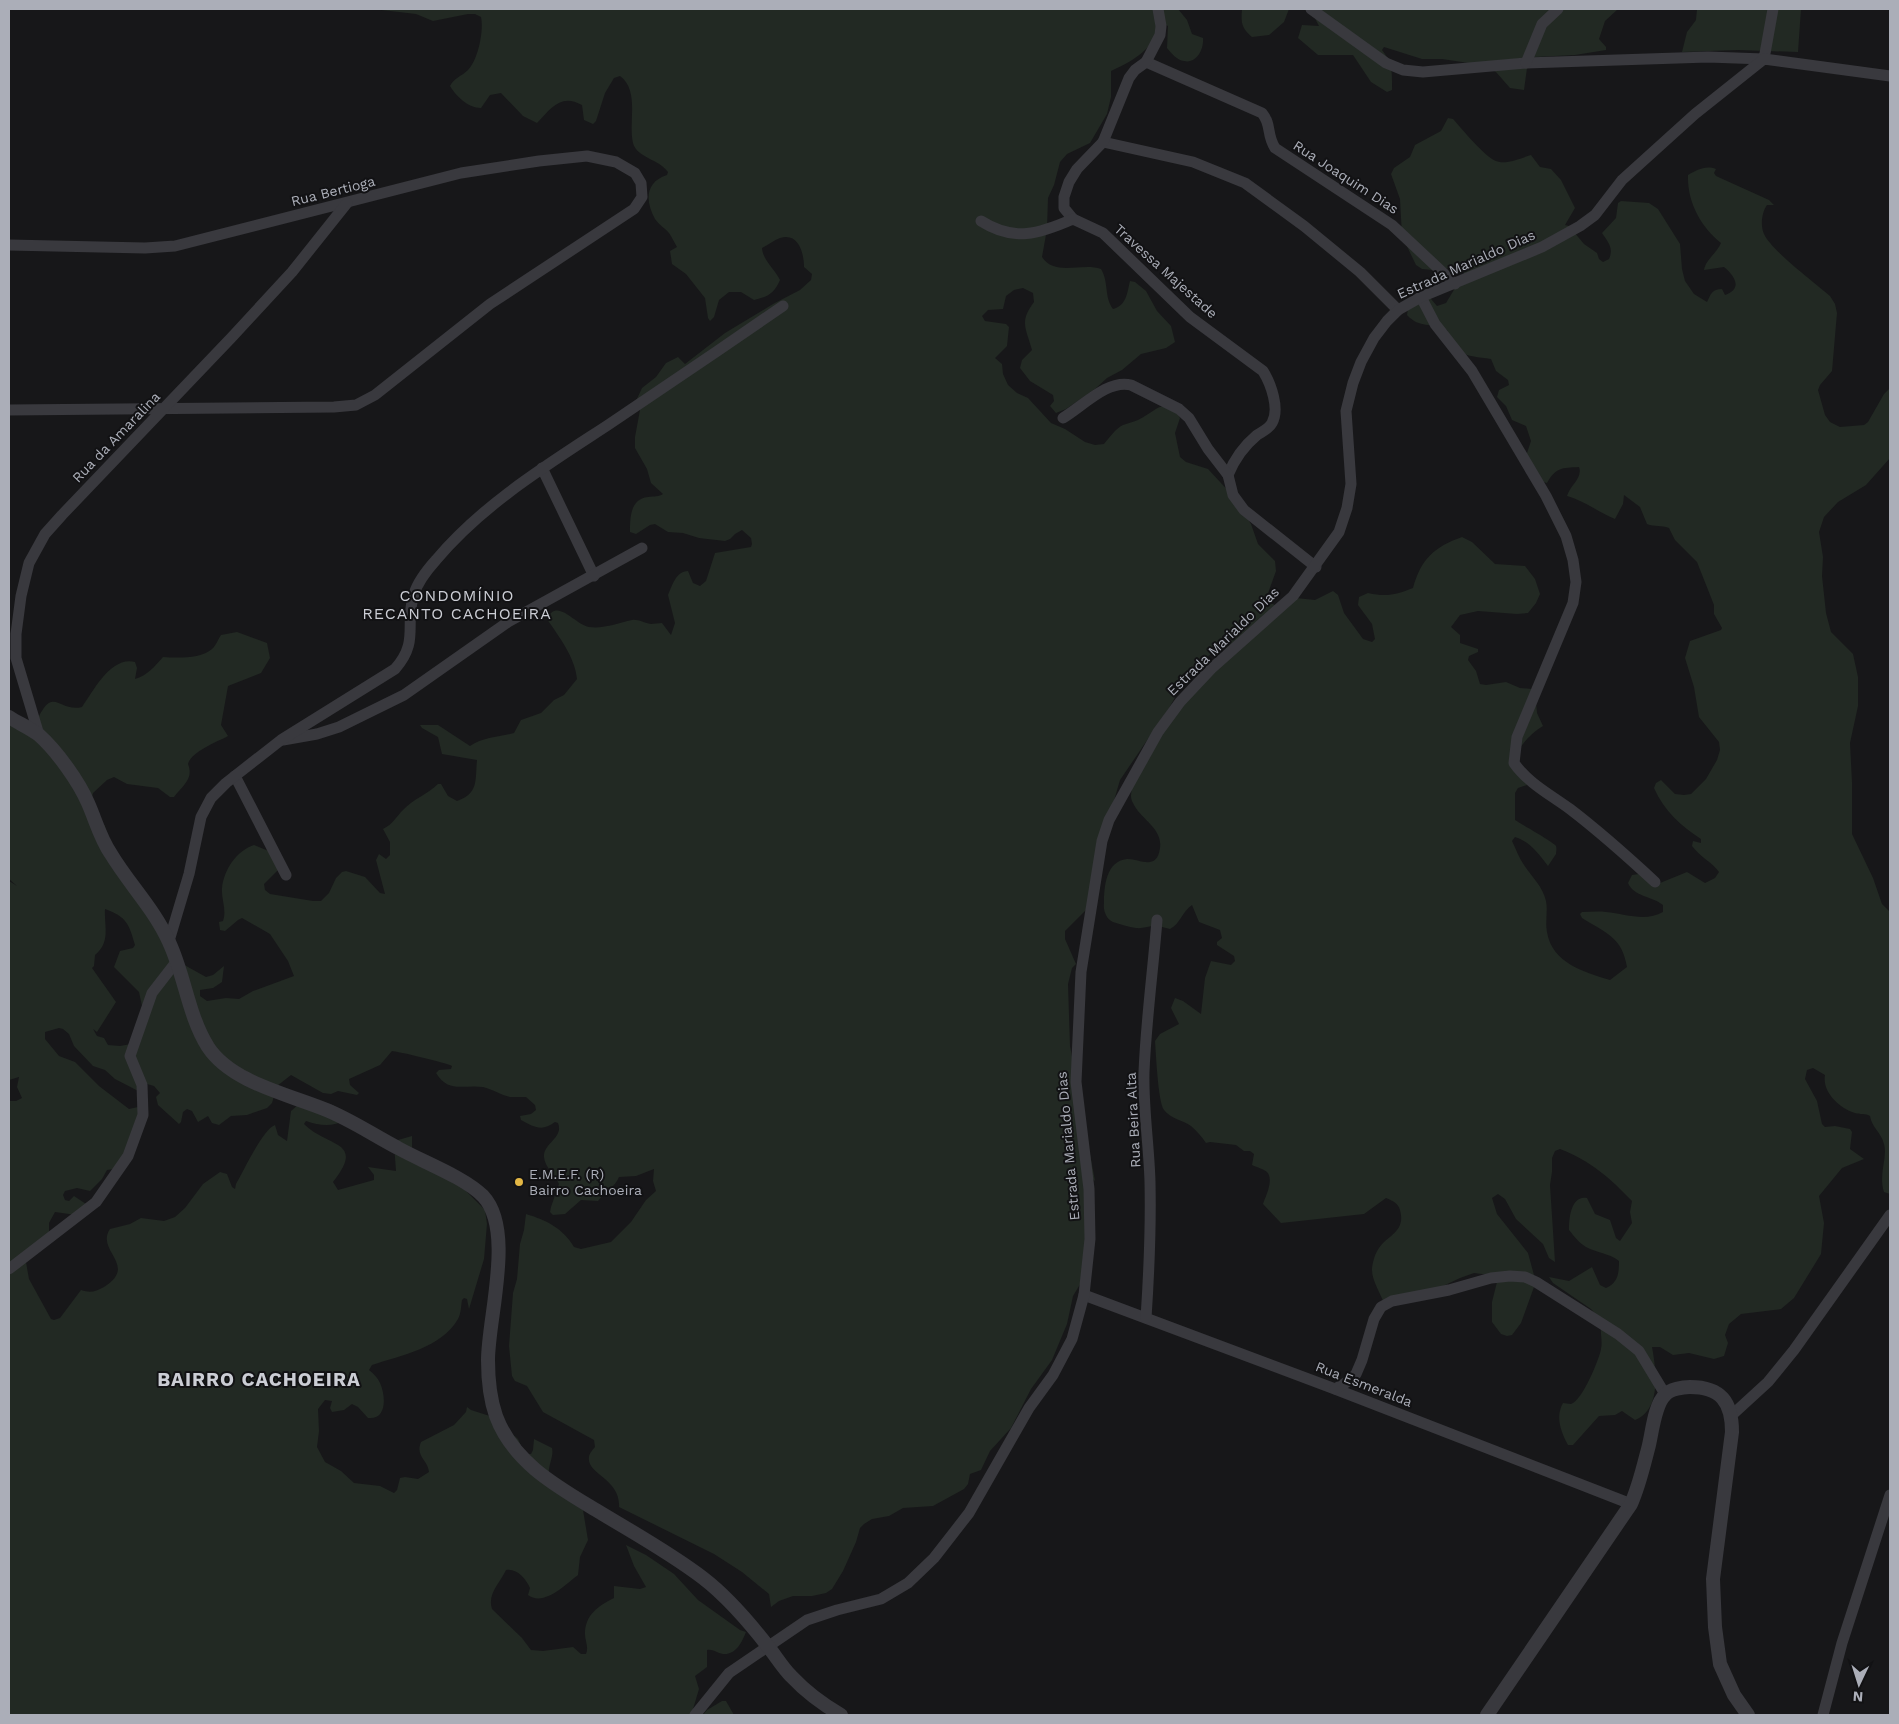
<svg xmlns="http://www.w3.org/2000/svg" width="1899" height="1724" viewBox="0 0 1899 1724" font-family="'Work Sans',sans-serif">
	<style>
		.green { fill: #222923; fill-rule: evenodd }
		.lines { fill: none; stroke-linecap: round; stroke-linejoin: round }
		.minor { stroke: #39393e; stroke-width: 11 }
		.tertiary { stroke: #39393e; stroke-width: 14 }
		.poi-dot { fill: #e3b745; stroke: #121214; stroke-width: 2 }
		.labels { text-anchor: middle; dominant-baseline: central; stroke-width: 4; stroke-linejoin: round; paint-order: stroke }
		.street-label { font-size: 14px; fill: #abaeb8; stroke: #121214 }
		.poi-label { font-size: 14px; fill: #abaeb8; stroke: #121214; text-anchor: start }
		.quarter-label { font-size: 16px; letter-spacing: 1px; fill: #cbcdd4; stroke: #121214 }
		.district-label { font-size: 19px; font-weight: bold; letter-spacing: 1px; fill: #cbcdd4; stroke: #121214 }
	</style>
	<rect width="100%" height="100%" fill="#171719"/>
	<g class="green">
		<path d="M373 9H1178L1187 20 1192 34 1203 38C1204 49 1197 64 1184 61 1177 60 1172 54 1167 48L1168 26 1166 25C1148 49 1140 58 1111 71V97L1107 114 1090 143 1067 154 1060 162 1054 185 1048 198 1047 229 1042 257C1055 277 1082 262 1101 269 1109 282 1104 297 1113 309 1127 305 1127 293 1130 281L1135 282 1146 291 1157 311 1171 326 1175 342 1166 348 1141 354 1122 370 1107 378 1095 389 1066 409 1056 413 1050 406 1054 401 1053 395 1030 381 1020 368 1022 360 1032 350C1026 328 1019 322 1034 302L1033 293 1023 288 1014 290 1006 296 1003 309 988 310 982 316 985 321 1006 324 1009 327 1007 346 995 358 1002 364 1003 374 1008 385 1017 393 1028 398 1051 423 1065 429 1085 442 1095 445 1104 444C1109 438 1116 428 1123 425 1128 423 1134 422 1138 420 1154 413 1167 393 1180 418L1175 433 1180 457 1186 462 1208 469 1233 496 1251 524 1258 544 1275 561 1276 571 1267 596 1268 602 1275 605 1296 598 1315 600 1333 591 1338 595 1344 613 1363 639 1372 642 1375 639 1372 624 1358 605 1359 597 1368 593C1386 597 1396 595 1413 588 1421 559 1434 547 1462 537L1472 542 1495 564 1525 566 1535 579 1540 594 1536 603 1528 613 1517 614 1478 611 1460 615 1451 627 1460 635V643L1478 649V652L1469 656 1468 660 1476 671 1480 684 1486 685 1506 682 1520 688 1532 689 1535 691 1537 713 1543 726C1530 734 1523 743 1515 755L1527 785 1518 788 1515 793V820C1521 824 1555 843 1556 846 1557 849 1556 852 1556 854L1548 866C1539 854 1529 841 1515 837L1512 841C1516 849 1519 858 1524 865 1532 877 1543 887 1546 901 1548 911 1545 922 1547 932 1552 963 1584 972 1610 980L1627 967C1622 937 1606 933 1582 918L1580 914 1582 912C1590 912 1598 911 1606 912 1625 914 1646 922 1663 912V905C1652 896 1634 897 1628 883L1632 875 1639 874 1660 883 1687 872 1705 883 1715 878 1719 872C1712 862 1700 857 1692 846L1693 841 1701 843V839C1681 826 1664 811 1654 788L1656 783 1661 780 1675 794 1684 795 1691 794 1706 779 1717 760 1720 750 1719 742 1699 717 1694 687 1685 658 1690 641 1721 630 1722 628 1714 614V605L1697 562 1675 540 1669 528C1661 525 1655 527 1647 524L1640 507 1624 495 1623 504 1615 519C1598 512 1585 501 1567 496 1570 485 1583 478 1579 467 1562 468 1556 467 1547 483L1540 481 1526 456 1531 441 1526 426 1512 420 1506 406 1497 397 1499 390 1509 385 1508 380 1496 371 1491 359C1464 355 1458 357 1447 330 1431 322 1420 329 1407 315L1409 301 1419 291 1426 293 1437 306 1446 303 1464 273 1465 269 1461 267 1433 270 1422 269 1416 265 1402 236 1400 199 1391 174 1394 168 1410 157 1415 145 1441 131 1448 118 1453 119C1462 129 1485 157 1496 161 1506 165 1521 158 1531 155L1540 167 1551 169 1561 180 1575 208 1565 225 1569 226 1584 244 1597 253 1599 259 1603 262 1609 259C1614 248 1608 242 1602 233L1616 218 1618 203 1621 201 1649 203 1658 209 1680 244 1682 269 1685 281 1694 294 1707 302C1711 294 1712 289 1722 289L1725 295C1743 289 1735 276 1724 267L1704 270C1706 259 1717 253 1721 243 1701 227 1687 202 1688 175 1697 170 1705 165 1716 169L1714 173 1716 176 1769 200 1774 205H1767C1762 212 1760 225 1764 234 1771 250 1815 283 1830 296L1835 304 1837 313 1832 371 1820 385 1818 390 1825 415 1830 422 1840 427 1864 425 1868 422 1884 394 1890 388V458L1866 485 1838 502 1824 517 1819 532 1823 557 1822 576 1826 613 1831 632 1853 654 1858 677V706L1850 743 1852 782V834L1873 878 1882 904 1890 912V1194L1884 1192C1878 1174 1888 1158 1884 1144 1881 1132 1872 1128 1870 1116 1865 1113 1860 1115 1855 1113 1839 1108 1822 1092 1825 1075L1813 1068 1807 1070 1805 1079 1817 1101 1822 1124 1825 1127 1835 1126 1850 1129 1852 1132 1850 1149 1864 1159 1842 1168 1819 1196 1824 1223 1821 1254 1794 1298 1781 1309 1741 1314 1729 1324 1725 1335 1728 1343 1724 1356 1714 1359 1689 1353 1673 1355 1660 1347H1652C1656 1369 1662 1410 1635 1420L1622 1411 1615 1415 1599 1416 1573 1445H1568C1561 1432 1555 1417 1563 1403 1565 1403 1568 1404 1571 1404 1582 1401 1599 1360 1601 1349 1603 1340 1599 1331 1602 1322L1591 1309 1553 1283 1549 1277 1569 1281 1592 1267 1600 1285 1606 1288C1618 1283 1619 1273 1619 1261 1609 1253 1597 1253 1586 1247 1579 1243 1574 1236 1569 1230 1569 1218 1571 1195 1587 1198L1595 1214 1610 1220 1616 1238 1620 1241 1632 1223 1630 1212 1632 1201C1610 1178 1591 1161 1560 1149L1555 1151 1552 1158V1172L1550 1185 1555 1262 1549 1258 1543 1244 1516 1219 1505 1199 1498 1194 1492 1198 1497 1214 1528 1253 1534 1275V1287L1521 1323 1512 1335 1507 1336 1501 1334 1492 1322V1302L1497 1282 1490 1275 1474 1273 1460 1278 1441 1287 1384 1303C1380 1293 1372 1280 1372 1270 1372 1264 1375 1253 1379 1248 1388 1235 1406 1232 1400 1210 1398 1203 1393 1201 1386 1198L1364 1214 1281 1223 1263 1204C1266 1195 1274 1180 1267 1172 1264 1169 1256 1167 1252 1165L1254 1154 1250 1151H1244L1236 1145 1210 1142 1206 1143C1202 1137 1197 1131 1191 1126 1183 1120 1171 1119 1164 1110 1158 1101 1156 1054 1155 1041L1160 1034 1179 1024 1171 1008 1175 998 1183 1001 1201 1014 1205 978 1211 961 1231 965 1235 961 1234 956 1217 945V942L1222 938 1220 930 1199 922 1192 905C1182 912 1180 924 1170 929 1166 928 1162 927 1159 926 1151 925 1143 929 1136 928 1129 927 1120 924 1113 922 1106 919 1103 910 1104 903 1104 887 1106 861 1127 859 1138 858 1157 872 1160 848 1163 828 1140 819 1133 803 1130 798 1131 793 1132 788L1167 724 1224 651 1226 646 1225 644 1217 649 1190 671 1169 708 1120 780 1104 835 1086 910 1065 931V939L1076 964 1072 968 1068 984 1070 1046 1095 1181 1092 1178 1082 1281 1073 1296 1067 1324 1052 1360 1031 1389 1011 1428 990 1451 981 1470 970 1474 968 1484 964 1489 933 1506 903 1508 889 1516 872 1519 864 1524 860 1528 856 1542 843 1571 832 1589 826 1593 812 1596H793L779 1601 771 1607 769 1594 742 1572 714 1554 619 1507C621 1479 586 1474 589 1457 589 1454 593 1449 595 1447L594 1440 543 1412 527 1386 515 1381 512 1376 509 1346 513 1293 517 1279 520 1244 524 1230 526 1214C546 1220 563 1228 574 1247L581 1249 611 1242 631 1222 646 1200 656 1191 653 1181 654 1169 636 1176 619 1177C615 1187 605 1192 598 1201L581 1200 565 1214 553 1215 550 1212 551 1207 559 1184C555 1174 545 1168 544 1157 543 1143 564 1138 558 1123L555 1122C542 1132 534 1127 521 1120L520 1116 531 1114 536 1110 535 1105 526 1097C521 1097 515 1097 510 1097 501 1095 492 1089 483 1087 464 1084 449 1094 436 1073L439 1070 451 1069 452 1066C448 1063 396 1051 392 1051L380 1065 349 1079 350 1085 359 1093 357 1095 338 1091 331 1094 323 1093 291 1075 277 1086 272 1103 267 1108 247 1115 231 1116 219 1125 212 1123 208 1116 198 1122 192 1111 187 1109 183 1112 181 1122 179 1124 158 1105 156 1097 160 1093 154 1086 147 1084 142 1093 115 1079 105 1070 93 1066 74 1046 69 1034 63 1029 59 1028 45 1032V1039L59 1056 75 1062 99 1086 129 1109 138 1107 140 1113 131 1161 121 1168 107 1170 102 1179 90 1191 77 1188 65 1191 63 1195 65 1200 69 1201 74 1196 86 1204 76 1215 55 1212 49 1223V1236L26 1262 29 1279 51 1319 54 1320 60 1318 81 1290C90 1293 95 1292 104 1287 139 1265 95 1251 110 1229L130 1224 141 1218 164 1221 175 1217 185 1208 203 1184 220 1172 227 1174 232 1187 235 1189 236 1184C243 1172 263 1129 275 1125L278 1135 287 1141 291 1111 299 1104 333 1105 346 1114V1120C332 1127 321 1126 306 1121L304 1124C328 1148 366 1140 333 1182L338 1190 374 1180V1175L368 1167 396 1171 394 1144 398 1140 412 1136V1152L464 1189 485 1210 487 1224 484 1259 469 1309 467 1299 464 1298 462 1300C461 1306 461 1314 458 1319 441 1348 402 1355 372 1365L369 1370C374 1374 378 1378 380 1383 386 1396 387 1420 368 1418L358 1407 352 1404 344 1410 332 1412 330 1408 332 1401 325 1400 318 1409 319 1431 317 1447 325 1462 341 1471 354 1483 380 1486 394 1493 397 1490 400 1478 405 1477 418 1479 429 1472C428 1460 415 1456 421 1442L454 1425 466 1412 467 1407 471 1410 499 1419 508 1430 518 1439 522 1448 527 1454H531L533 1450 534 1439 552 1448C554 1457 548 1465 549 1474L583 1510 588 1540 580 1557 578 1575C566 1584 544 1607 528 1595L530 1588C526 1579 517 1568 506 1570 500 1583 487 1594 492 1609L522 1638 531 1650 543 1651 573 1647 581 1654H586C589 1647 585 1641 585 1634 585 1615 598 1606 614 1598V1586L640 1589 646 1587 634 1566 626 1545 646 1555 674 1574 698 1600 740 1630 746 1632C742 1642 736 1655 723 1654 717 1653 713 1649 707 1650V1667L695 1676 699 1689 693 1709 698 1715H9V1101H16L22 1098 17 1087 19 1077 9 1080V881L17 886 9 879V717L36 723C53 683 58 713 82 707 94 690 111 656 135 662L137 668 135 679C147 676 155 666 163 657 177 658 201 659 212 649 216 646 218 639 221 635L237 632 267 643 270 658 261 673 228 686 221 725 228 736C217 742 192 751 188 764 194 779 183 785 174 797H170L158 788 127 784 114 777 107 780 93 793 90 804 91 810 105 826 114 854 179 962 206 977 213 975 224 966 222 982 213 988 200 990V996L207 1001 226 998 239 999 253 991 294 976 288 961 270 934 242 918 238 920 225 931 220 930 219 922 223 921C227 910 221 899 222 888 224 870 236 851 254 845L271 852 279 869 264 884 265 890 270 894 313 901H321L329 893 336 878 342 872 346 871 365 877 380 893 385 894 376 860 379 854 386 859 390 855V842L383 829C393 824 396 817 403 810 413 799 428 794 438 784H441L448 796 457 801C479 793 475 781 477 760L442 754 438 737 422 728 420 725H438L470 746C483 737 499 737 514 733L521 720 541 713 554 700 564 695 577 679C575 657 559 637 547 619 557 597 575 625 589 627 604 629 618 623 632 620 638 619 644 623 651 624 654 624 659 623 662 623L671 635 675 623 668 595C672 586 676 571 688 571L693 583 700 586 706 581 715 553 751 547 752 544 751 538 742 530 735 534 730 539 725 541 699 538 683 533 668 532 655 524 650 525 636 534 630 532C630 518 630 499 648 497 654 496 659 497 663 494L651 483 647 469 635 448V437L640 410 636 401 642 388 656 377 666 363 678 357 685 364 725 333 773 304 800 290 811 280 812 274 804 267C804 254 799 232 780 238 774 240 768 245 762 248 763 261 775 269 780 280 774 294 767 297 754 300L741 292H729L719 300 714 317 710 321 708 318 705 298 686 274 672 264 670 251 677 247C674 242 672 237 669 233 665 228 659 225 655 219 645 201 645 182 667 175L668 172C659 159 637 158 633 143 628 122 640 91 620 76L614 78 605 93 596 121 593 124 584 120 582 105C561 93 551 108 537 123L523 116 501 93 490 95 481 108C468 108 456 96 450 86 454 78 462 76 468 70 478 60 484 31 481 17L475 14H468L433 21 416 14ZM105 909C127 917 129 924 135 945L133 948 120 951 114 967 139 992 145 1020 131 1044 120 1046 108 1045 104 1038 97 1036 93 1029 97 1032 116 1002 92 968 94 966 95 955C111 942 104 926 105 909Z"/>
		<path d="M1242 9H1289L1284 22 1269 35 1252 37C1241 28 1241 22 1242 9Z"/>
		<path d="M1310 9H1618L1605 21 1599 39 1606 47V50L1575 55 1534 57 1527 68 1524 90 1510 88 1496 72 1482 65 1442 59H1422L1384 47 1382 50C1393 64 1392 72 1392 90L1387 92 1371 82 1353 55H1318L1298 38 1302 25 1319 26Z"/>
		<path d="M1697 9H1801L1798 52 1738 50 1682 52 1687 32 1696 20Z"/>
		<path d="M722 1701H726L734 1715H703L707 1710Z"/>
	</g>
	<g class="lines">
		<g class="minor">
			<path d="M1311 9 1386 63 1403 70 1423 72 1526 63 1708 57 1764 59 1773 9"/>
			<path d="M1146 62 1262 113C1272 125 1266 134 1275 148L1392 225 1455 284"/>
			<path d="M1526 63 1542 24 1558 9"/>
			<path d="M1103 142 1193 162 1245 183 1304 226 1360 272 1398 310"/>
			<path d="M1073 219 1064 208V197L1069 182 1077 169 1103 142 1129 78 1135 70 1146 62 1160 35 1161 26 1158 9"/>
			<path d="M981 221C1014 242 1039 234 1073 219L1103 233 1190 317 1263 371C1271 384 1280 409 1272 423 1269 429 1263 431 1257 435 1245 445 1234 460 1228 475"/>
			<path d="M9 245 145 248 175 246 461 173 539 161 587 156 616 162 635 173 641 183 642 197 634 209 490 304 375 395 356 405 334 407 9 410"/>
			<path d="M1421 297 1435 324 1472 371 1546 496 1566 536 1573 560 1576 582 1573 603 1517 737 1514 763C1528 783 1551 795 1570 809 1600 832 1628 857 1655 882"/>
			<path d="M1063 418C1083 406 1108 379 1131 385L1179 409 1189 418 1208 449 1228 475 1233 495 1244 510 1316 567"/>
			<path d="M542 468 594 576"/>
			<path d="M39 735 16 658V634L21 596 29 563 45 534 62 515 232 337 292 272 347 203"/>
			<path d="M283 740 317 734 339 727 404 695 508 622 642 548"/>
			<path d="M235 776 286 875"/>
			<path d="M169 941 189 874 201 817 211 798 226 783 281 740 395 669C420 641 404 624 414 594 418 581 427 570 436 560 483 504 547 465 608 425 666 386 725 346 783 306"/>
			<path d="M9 1269 96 1202 128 1156 143 1115 142 1085 130 1056 152 993 176 962"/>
			<path d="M1084 1295 1335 1389 1631 1504"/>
			<path d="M1146 1318C1149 1273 1151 1227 1150 1182 1149 1145 1143 1108 1144 1072 1146 1021 1153 971 1157 920"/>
			<path d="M1335 1389 1347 1382 1356 1374 1362 1360 1374 1319 1381 1307 1392 1301 1449 1290 1491 1278 1510 1276 1525 1277 1536 1282 1618 1334 1639 1351 1665 1394"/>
			<path d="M1732 1415 1768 1382 1794 1350 1890 1215"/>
			<path d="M695 1715 729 1673 807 1620 837 1610 881 1599 908 1583 934 1558 969 1513 1029 1408 1053 1375 1072 1339 1084 1295 1090 1239 1089 1189 1076 1082 1081 972 1102 841 1109 820 1158 732 1180 702 1211 669 1293 596 1339 532 1347 508 1351 484 1346 411 1353 383 1361 362 1374 338 1387 321 1398 310 1421 297 1542 247 1580 226 1595 215 1622 180 1695 114 1764 59 1890 76"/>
			<path d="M1823 1715 1842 1643 1890 1495"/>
		</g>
		<g class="tertiary">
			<path d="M9 717C18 723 30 728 39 735 57 751 79 782 88 803 96 821 100 838 111 854 129 884 155 910 169 942 185 976 188 1015 208 1047 231 1082 287 1094 324 1109 350 1119 373 1135 398 1148 423 1162 464 1177 483 1196 515 1230 488 1318 488 1360 488 1378 490 1399 496 1416 513 1462 556 1486 596 1510 632 1532 669 1552 703 1578 729 1598 750 1623 770 1649 777 1658 783 1668 791 1676 806 1692 822 1704 841 1715"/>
			<path d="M1487 1715 1631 1504C1639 1486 1643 1468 1648 1449 1652 1435 1654 1405 1665 1395 1670 1389 1683 1387 1690 1387 1721 1387 1732 1402 1732 1432L1713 1579 1715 1627 1720 1664 1734 1695 1748 1715"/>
		</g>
	</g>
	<circle class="poi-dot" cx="519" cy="1182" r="5"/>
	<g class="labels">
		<g class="street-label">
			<text transform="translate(1346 177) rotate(33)">Rua Joaquim Dias</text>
			<text transform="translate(333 191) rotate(-14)">Rua Bertioga</text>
			<text transform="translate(1466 264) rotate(-24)">Estrada Marialdo Dias</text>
			<text transform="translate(1166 271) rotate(42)">Travessa Majestade</text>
			<text transform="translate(116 437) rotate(-46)">Rua da Amaralina</text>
			<text transform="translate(1223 641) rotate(-44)">Estrada Marialdo Dias</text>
			<text transform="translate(1133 1120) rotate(-93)">Rua Beira Alta</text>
			<text transform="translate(1068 1146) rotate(-95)">Estrada Marialdo Dias</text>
			<text transform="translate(1364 1384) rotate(21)">Rua Esmeralda</text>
		</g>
		<g class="poi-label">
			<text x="529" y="1174">E.M.E.F. (R)<tspan x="529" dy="16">Bairro Cachoeira</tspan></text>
		</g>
		<g class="quarter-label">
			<text x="457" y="595">CONDOMÍNIO<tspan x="457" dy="18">RECANTO CACHOEIRA</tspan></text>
		</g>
		<g class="district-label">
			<text x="259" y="1379">BAIRRO CACHOEIRA</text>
		</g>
	</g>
	<rect width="1899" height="1724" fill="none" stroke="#abaeb8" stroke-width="20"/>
	<g transform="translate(1859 1684) rotate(184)" stroke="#121214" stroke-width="4" paint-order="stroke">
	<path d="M0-4L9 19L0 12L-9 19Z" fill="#abaeb8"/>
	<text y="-8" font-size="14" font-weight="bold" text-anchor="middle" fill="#abaeb8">N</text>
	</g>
</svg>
